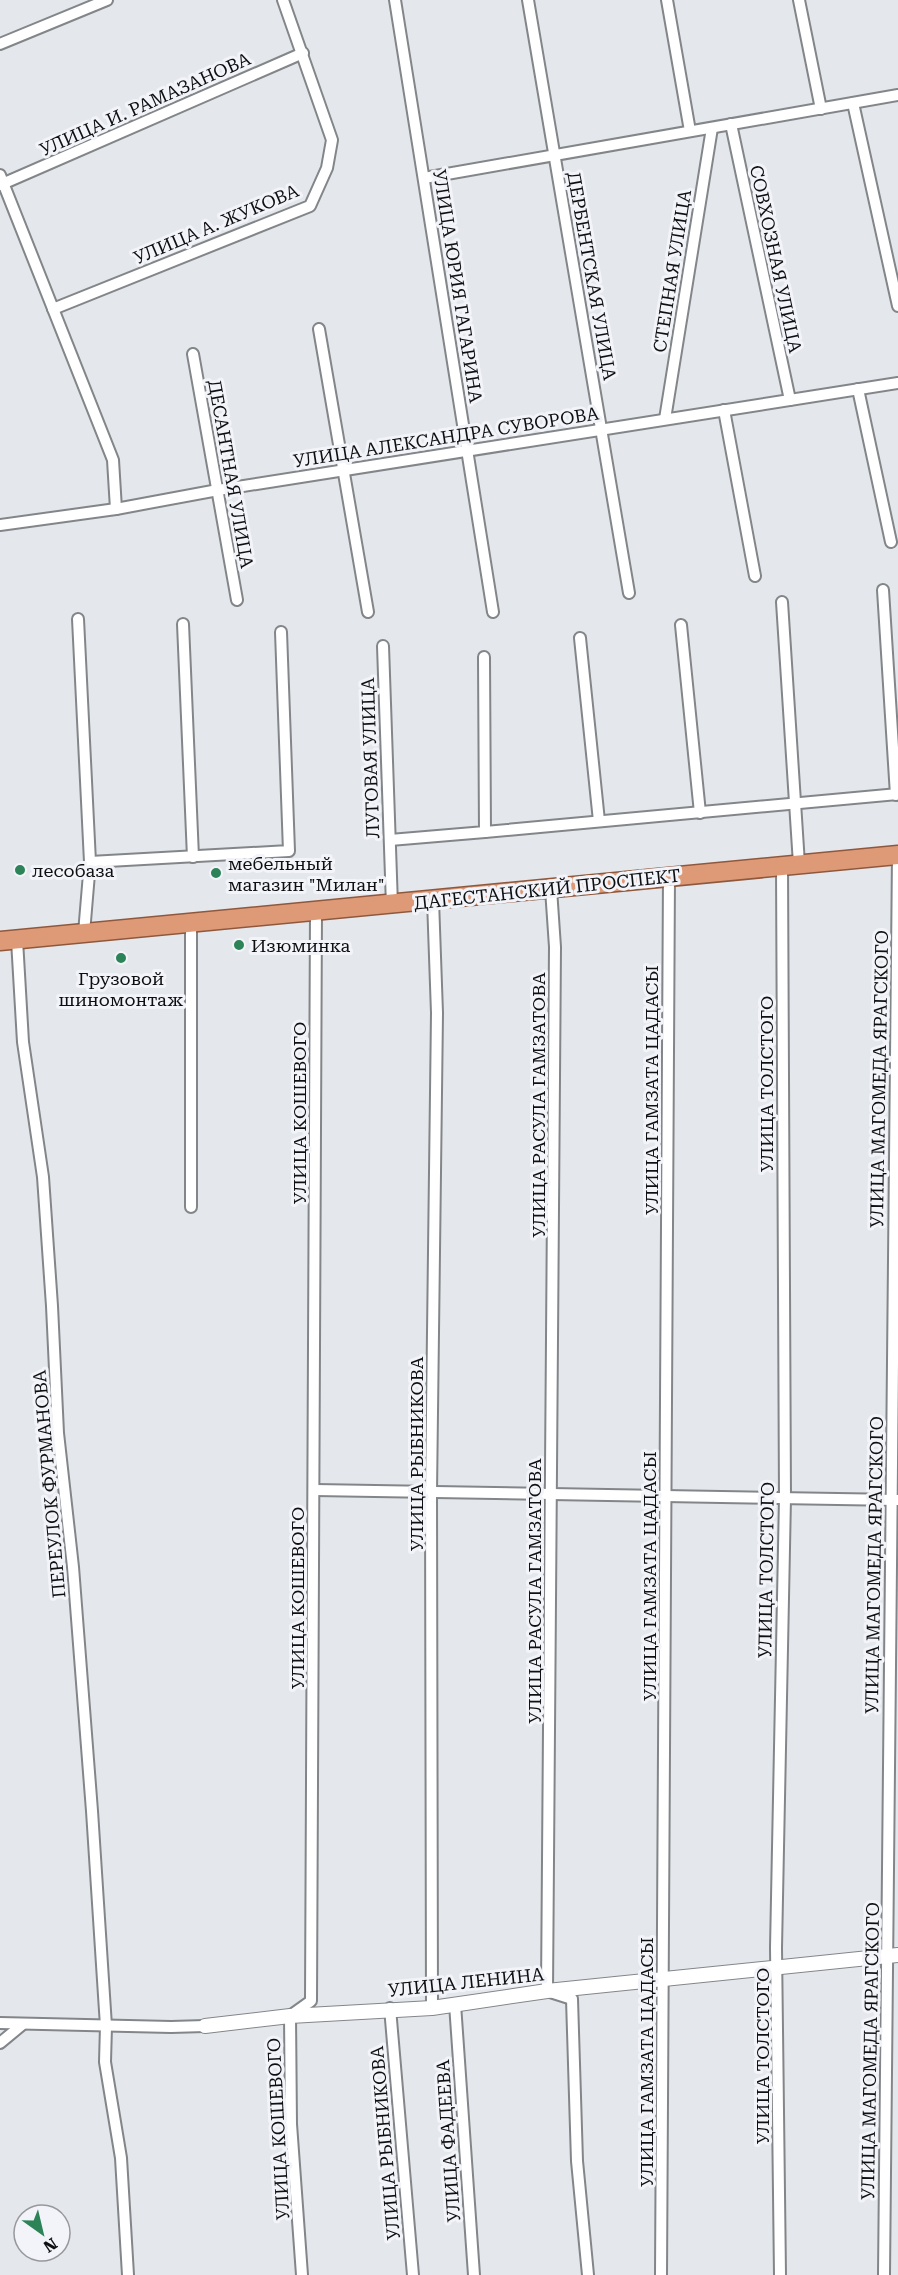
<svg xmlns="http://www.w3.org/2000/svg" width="898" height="2275" viewBox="0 0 898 2275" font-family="'Roboto Serif',serif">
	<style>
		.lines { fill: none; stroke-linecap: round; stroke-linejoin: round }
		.minor-casing { stroke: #838689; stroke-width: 14 }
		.tertiary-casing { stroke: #838689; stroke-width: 16 }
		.trunk-casing { stroke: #8f583d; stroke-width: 21 }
		.minor { stroke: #fff; stroke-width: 10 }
		.tertiary { stroke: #fff; stroke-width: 14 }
		.trunk { stroke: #de9a77; stroke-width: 18 }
		.poi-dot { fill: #2c8357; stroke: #f2f4f9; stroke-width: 2 }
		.labels { text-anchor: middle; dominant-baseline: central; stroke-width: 6; stroke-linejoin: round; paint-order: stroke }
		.street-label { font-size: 18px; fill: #0e0f11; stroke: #f2f4f9 }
		.poi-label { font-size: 18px; fill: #0e0f11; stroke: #f2f4f9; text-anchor: start }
	</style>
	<rect width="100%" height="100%" fill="#e4e7eb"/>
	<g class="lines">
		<g class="minor-casing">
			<g id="minor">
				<path d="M395 0 493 612"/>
				<path d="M528 0 629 593"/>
				<path d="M667 0 690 131"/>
				<path d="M799 0 821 109"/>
				<path d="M0 44 107 0"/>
				<path d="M853 103 898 306"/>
				<path d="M731 124 790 400"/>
				<path d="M0 175 113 460 116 509"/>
				<path d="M424 178 898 95"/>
				<path d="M0 185 303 53"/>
				<path d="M53 309 310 206 327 168 332 140 283 0"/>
				<path d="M319 329 368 612"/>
				<path d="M193 354 237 600"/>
				<path d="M858 389 891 542"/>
				<path d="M724 410 755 576"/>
				<path d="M665 419 712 128"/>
				<path d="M0 525 116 509 218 490 898 383"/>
				<path d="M883 590 896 795"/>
				<path d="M782 602 799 864"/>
				<path d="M78 619 90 862 84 933"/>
				<path d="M183 624 193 857"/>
				<path d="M681 625 700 813"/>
				<path d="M580 638 599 821"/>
				<path d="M383 646 392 905"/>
				<path d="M485 832 898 794"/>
				<path d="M390 840 485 832 484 657"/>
				<path d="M90 862 289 851 281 632"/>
				<path d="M551 889 555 947 547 1991 572 1999 577 2161 588 2275"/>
				<path d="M191 922V1207"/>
				<path d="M17 940 23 1042 43 1177 52 1306 58 1433 73 1567 92 1811 106 2026 105 2062 121 2158 128 2275"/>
				<path d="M315 1490 898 1500"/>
				<path d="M455 2004 474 2275"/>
				<path d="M390 2008 413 2275"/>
				<path d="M432 2008 431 1492 437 1013 433 900"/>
				<path d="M0 2023 171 2027 205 2026"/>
				<path d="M0 2043 23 2024"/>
				<path d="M302 2275 291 2124 290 2016 311 2001 316 911"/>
				<path d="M661 2275 669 876"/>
				<path d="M780 2275 776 1948 785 1498 782 866"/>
				<path d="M884 2275 898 855"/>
			</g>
		</g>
		<g class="tertiary-casing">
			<path id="tertiary" d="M205 2026 290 2016 432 2008 547 1991 898 1955"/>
		</g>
		<g class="trunk-casing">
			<path id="trunk" d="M0 941 898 855"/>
		</g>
		<use href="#minor" class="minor"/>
		<use href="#tertiary" class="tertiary"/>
		<use href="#trunk" class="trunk"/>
	</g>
	<g class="poi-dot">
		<circle cx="20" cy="870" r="6"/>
		<circle cx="216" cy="873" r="6"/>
		<circle cx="239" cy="945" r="6"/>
		<circle cx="121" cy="958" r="6"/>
	</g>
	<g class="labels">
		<g class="street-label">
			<text transform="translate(145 104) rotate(-24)">УЛИЦА И. РАМАЗАНОВА</text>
			<text transform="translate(216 224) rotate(-23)">УЛИЦА А. ЖУКОВА</text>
			<text transform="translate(776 259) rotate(78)">СОВХОЗНАЯ УЛИЦА</text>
			<text transform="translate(672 271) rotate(-81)">СТЕПНАЯ УЛИЦА</text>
			<text transform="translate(592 276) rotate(80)">ДЕРБЕНТСКАЯ УЛИЦА</text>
			<text transform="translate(458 286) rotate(81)">УЛИЦА ЮРИЯ ГАГАРИНА</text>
			<text transform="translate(446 437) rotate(-9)">УЛИЦА АЛЕКСАНДРА СУВОРОВА</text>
			<text transform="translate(231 474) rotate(80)">ДЕСАНТНАЯ УЛИЦА</text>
			<text transform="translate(370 758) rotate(-92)">ЛУГОВАЯ УЛИЦА</text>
			<text transform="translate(547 889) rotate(-6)">ДАГЕСТАНСКИЙ ПРОСПЕКТ</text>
			<text transform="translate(879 1079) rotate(-89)">УЛИЦА МАГОМЕДА ЯРАГСКОГО</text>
			<text transform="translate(766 1084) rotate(-90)">УЛИЦА ТОЛСТОГО</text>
			<text transform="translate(651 1090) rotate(-90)">УЛИЦА ГАМЗАТА ЦАДАСЫ</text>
			<text transform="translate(538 1105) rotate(-90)">УЛИЦА РАСУЛА ГАМЗАТОВА</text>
			<text transform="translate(299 1113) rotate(-90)">УЛИЦА КОШЕВОГО</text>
			<text transform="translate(416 1454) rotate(-90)">УЛИЦА РЫБНИКОВА</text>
			<text transform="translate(49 1484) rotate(-95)">ПЕРЕУЛОК ФУРМАНОВА</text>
			<text transform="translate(874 1565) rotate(-89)">УЛИЦА МАГОМЕДА ЯРАГСКОГО</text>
			<text transform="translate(766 1570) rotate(-89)">УЛИЦА ТОЛСТОГО</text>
			<text transform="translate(649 1576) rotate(-90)">УЛИЦА ГАМЗАТА ЦАДАСЫ</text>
			<text transform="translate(534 1591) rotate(-90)">УЛИЦА РАСУЛА ГАМЗАТОВА</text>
			<text transform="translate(297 1598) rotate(-90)">УЛИЦА КОШЕВОГО</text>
			<text transform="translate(466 1982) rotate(-6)">УЛИЦА ЛЕНИНА</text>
			<text transform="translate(870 2051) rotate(-89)">УЛИЦА МАГОМЕДА ЯРАГСКОГО</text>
			<text transform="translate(762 2056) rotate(-90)">УЛИЦА ТОЛСТОГО</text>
			<text transform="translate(646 2062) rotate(-90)">УЛИЦА ГАМЗАТА ЦАДАСЫ</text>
			<text transform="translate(278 2129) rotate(-93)">УЛИЦА КОШЕВОГО</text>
			<text transform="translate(448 2141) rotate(-94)">УЛИЦА ФАДЕЕВА</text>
			<text transform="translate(385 2143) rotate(-95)">УЛИЦА РЫБНИКОВА</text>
		</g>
		<g class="poi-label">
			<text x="228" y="863">мебельный<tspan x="228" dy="21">магазин "Милан"</tspan></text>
			<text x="32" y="870">лесобаза</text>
			<text x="251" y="945">Изюминка</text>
			<text x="121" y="978" text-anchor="middle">Грузовой<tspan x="121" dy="21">шиномонтаж</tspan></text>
		</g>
	</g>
	<g transform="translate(42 2233) rotate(146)"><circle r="28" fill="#f2f4f9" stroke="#97989c" stroke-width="1.5"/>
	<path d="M0-4.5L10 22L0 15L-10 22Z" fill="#2c8357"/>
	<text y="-9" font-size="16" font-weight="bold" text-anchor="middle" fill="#0e0f11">N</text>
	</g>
</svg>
